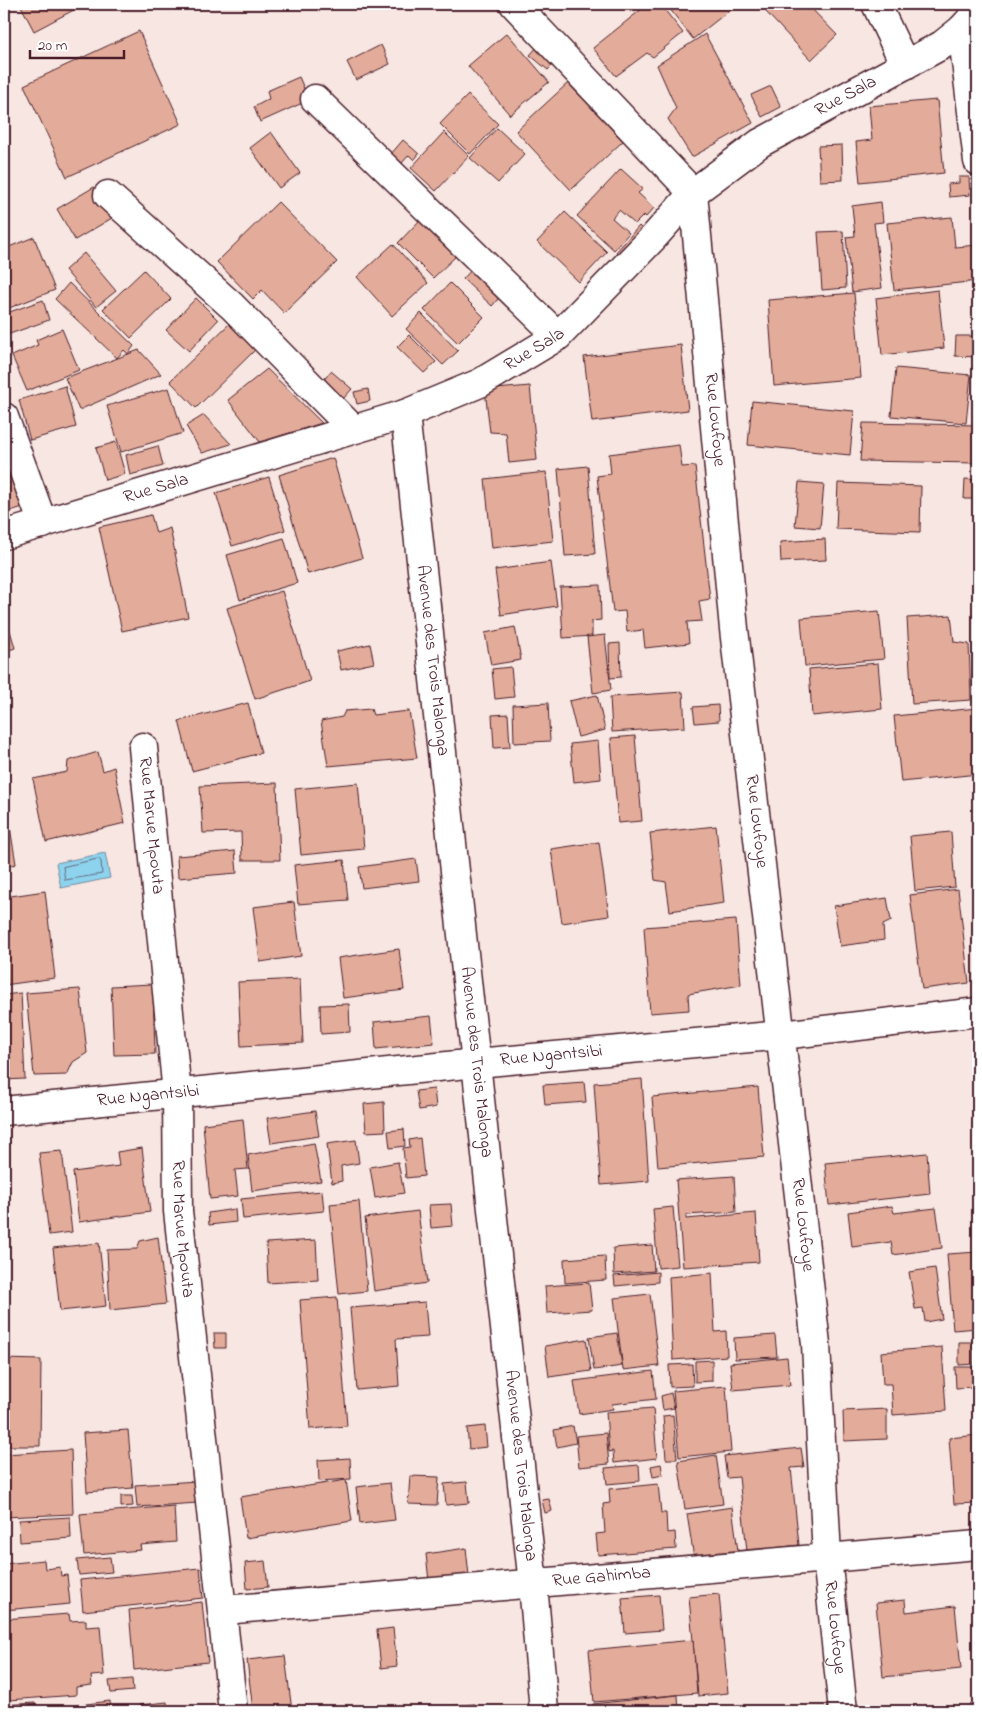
<svg xmlns="http://www.w3.org/2000/svg" width="982" height="1715" viewBox="0 0 982 1715" font-family="'Indie Flower',sans-serif">
	<style>
		.water { fill: #8dd3ee; stroke: #728ba0 }
		.lines { fill: none; stroke-linecap: round; stroke-linejoin: round }
		.shore { stroke: #656779; stroke-width: 1 }
		.building { fill: #e3ac9a; stroke: #4a1f2b }
		.minor-casing { stroke: #4a1f2b; stroke-width: 31 }
		.minor { stroke: #fff; stroke-width: 28 }
		.labels { text-anchor: middle; dominant-baseline: central; stroke-width: 4; stroke-linejoin: round; paint-order: stroke }
		.street-label { font-size: 18px; fill: #4a1f2b; stroke: #fff }
	</style>
	<rect width="100%" height="100%" fill="#f7e6e1"/>
	<filter id="ink" filterUnits="userSpaceOnUse"><feTurbulence type="fractalNoise" baseFrequency=".02" numOctaves="2"/><feDisplacementMap in="SourceGraphic" scale="10" xChannelSelector="R" yChannelSelector="G"/><feConvolveMatrix kernelMatrix="1 2 1 2 8 2 1 2 1" color-interpolation-filters="sRGB"/></filter>
	<g filter="url(#ink)">
		<path class="water" d="M105 853 110 878 61 888 56 863Z"/>
		<g class="lines">
			<path class="shore" d="M99 859 101 861 102 874 65 880 63 867Z"/>
		</g>
		<g class="building">
			<path d="M20 4H85L34 31Z"/>
			<path d="M648 4H660L683 33 653 57 647 53 616 76 593 48Z"/>
			<path d="M666 4H733L735 6 693 39Z"/>
			<path d="M774 4H807L837 35 811 60 766 12Z"/>
			<path d="M139 31 181 124 67 177 24 85Z"/>
			<path d="M507 33 549 82 510 115 468 66Z"/>
			<path d="M705 34 753 123 692 157 668 119 676 108 657 65Z"/>
			<path d="M381 45 390 64 356 80 347 62Z"/>
			<path d="M539 45 557 60 548 70 530 55Z"/>
			<path d="M299 77 309 100 260 122 254 107 269 99 267 91Z"/>
			<path d="M568 83 623 141 571 190 516 131Z"/>
			<path d="M771 86 781 107 762 117 751 95Z"/>
			<path d="M468 95 498 124 470 154 440 124Z"/>
			<path d="M937 100 944 173 860 182 856 142 872 140 869 106Z"/>
			<path d="M497 128 525 154 498 183 470 158Z"/>
			<path d="M271 132 300 173 279 188 250 148Z"/>
			<path d="M444 132 469 156 436 191 411 168Z"/>
			<path d="M403 140 419 154 414 160 409 155 402 163 391 154Z"/>
			<path d="M842 145 843 180 820 181 818 146Z"/>
			<path d="M621 169 643 189 638 193 654 208 646 217 644 215 635 224 619 210 612 218 629 233 614 250 577 216Z"/>
			<path d="M959 177H969L970 195 949 197 948 184 959 183Z"/>
			<path d="M94 187 112 218 75 240 57 209Z"/>
			<path d="M278 202 337 262 284 313 262 290 253 299 217 262Z"/>
			<path d="M881 202 883 222 874 223 882 288 852 292 846 237 855 236 852 206Z"/>
			<path d="M565 212 607 252 579 282 537 242Z"/>
			<path d="M952 217 955 247 978 245V281L894 290 887 223Z"/>
			<path d="M421 219 457 255 433 278 398 243Z"/>
			<path d="M639 226 646 233 622 258 616 252Z"/>
			<path d="M843 231 846 288 822 290 818 232Z"/>
			<path d="M34 237 55 290 4 310V249Z"/>
			<path d="M393 244 428 283 392 316 357 277Z"/>
			<path d="M84 253 116 291 96 307 65 270Z"/>
			<path d="M474 267 503 293 492 306 463 279Z"/>
			<path d="M144 270 171 299 131 338 103 309Z"/>
			<path d="M69 283 134 346 128 354 124 350 117 358 55 299Z"/>
			<path d="M450 283 484 317 458 343 424 310Z"/>
			<path d="M938 290 944 348 882 355 876 298Z"/>
			<path d="M854 293 861 378 774 386 768 300Z"/>
			<path d="M196 298 218 320 189 351 166 330Z"/>
			<path d="M43 300 49 320 4 336V314Z"/>
			<path d="M421 313 458 351 443 365 406 329Z"/>
			<path d="M230 323 255 350 196 408 170 381Z"/>
			<path d="M62 329 79 370 27 391 12 356 38 345 36 340Z"/>
			<path d="M409 335 436 362 424 373 397 347Z"/>
			<path d="M956 336H978V357L955 356Z"/>
			<path d="M681 345 688 410 592 422 584 357Z"/>
			<path d="M139 350 161 374 79 410 65 378Z"/>
			<path d="M896 368 971 375 966 423 891 416Z"/>
			<path d="M267 369 322 423 260 442 228 400Z"/>
			<path d="M331 371 352 389 342 400 322 382Z"/>
			<path d="M65 386 76 427 30 440 19 400Z"/>
			<path d="M530 386 537 460 509 463 506 433 490 432 485 390Z"/>
			<path d="M169 388 183 433 121 452 107 406Z"/>
			<path d="M368 389 370 401 357 404 354 392Z"/>
			<path d="M752 401 854 411 850 455 748 445Z"/>
			<path d="M204 415 231 444 202 453 186 426Z"/>
			<path d="M863 423 978 425V463L860 461Z"/>
			<path d="M116 442 125 474 105 480 96 448Z"/>
			<path d="M679 445 682 467 695 466 710 599 699 601 702 621 687 622 689 643 645 648 643 630 627 632 625 611 613 612 597 476 611 474 609 454Z"/>
			<path d="M158 446 163 466 130 475 126 455Z"/>
			<path d="M4 447 23 507 4 513Z"/>
			<path d="M333 458 362 558 308 574 279 475Z"/>
			<path d="M588 466 595 554 565 556 558 469Z"/>
			<path d="M546 472 553 541 492 548 485 479Z"/>
			<path d="M269 477 285 530 232 546 216 493Z"/>
			<path d="M965 479 978 480V499H964Z"/>
			<path d="M799 482 824 484 820 528 795 526Z"/>
			<path d="M838 483 921 486 920 532 836 529Z"/>
			<path d="M151 515 156 533 170 528 188 617 122 631 99 527Z"/>
			<path d="M284 538 297 583 240 600 227 555Z"/>
			<path d="M825 539 826 560 781 562 780 542Z"/>
			<path d="M551 562 557 606 501 615 495 570Z"/>
			<path d="M600 585 601 620 592 621V636L563 638 560 587Z"/>
			<path d="M282 591 310 681 255 699 227 608Z"/>
			<path d="M4 609 15 648 4 652Z"/>
			<path d="M879 611 884 659 805 666 801 618Z"/>
			<path d="M951 615 954 642 969 644 971 700 912 704 907 618Z"/>
			<path d="M515 627 521 660 491 665 485 633Z"/>
			<path d="M605 635 611 690 593 693 587 637Z"/>
			<path d="M620 643 621 677 610 678 609 644Z"/>
			<path d="M370 644 374 663 341 670 337 651Z"/>
			<path d="M878 663 882 709 812 716 809 669Z"/>
			<path d="M511 667 514 697 495 699 492 669Z"/>
			<path d="M683 692 685 727 612 732 610 697Z"/>
			<path d="M597 695 605 730 578 737 569 701Z"/>
			<path d="M248 703 261 753 192 771 179 721Z"/>
			<path d="M548 703 550 741 514 743 513 705Z"/>
			<path d="M718 705 719 721 695 723 693 707Z"/>
			<path d="M978 708V774L901 782 894 716Z"/>
			<path d="M371 709 373 715 409 711 417 758 328 766 321 721 342 717 345 711Z"/>
			<path d="M508 714 510 747 494 748 492 715Z"/>
			<path d="M635 736 642 821 618 823 611 738Z"/>
			<path d="M598 741 601 779 574 782 570 744Z"/>
			<path d="M98 752 103 771 114 767 125 823 46 842 33 779 67 772 68 761Z"/>
			<path d="M277 783 280 860H242L241 832 203 833 200 786Z"/>
			<path d="M358 783 364 849 301 855 295 789Z"/>
			<path d="M4 790 16 864 4 867Z"/>
			<path d="M716 826 724 903 670 911 666 882 655 880 650 833Z"/>
			<path d="M951 832 955 887 915 891 910 836Z"/>
			<path d="M599 842 609 916 562 923 551 849Z"/>
			<path d="M235 851 237 873 178 878 177 856Z"/>
			<path d="M416 859 419 881 362 888 359 867Z"/>
			<path d="M344 860 348 900 298 904 294 865Z"/>
			<path d="M958 889 969 983 922 989 910 895Z"/>
			<path d="M45 891 55 978 4 985V897Z"/>
			<path d="M887 898 891 921 883 925 884 940 840 946 834 906Z"/>
			<path d="M294 902 301 956 260 962 253 907Z"/>
			<path d="M736 920 741 985 688 994 689 1010 650 1013 644 927Z"/>
			<path d="M399 949 404 990 343 998 338 958Z"/>
			<path d="M300 979 303 1043 241 1046 238 982Z"/>
			<path d="M153 984 155 1054 114 1055 111 986Z"/>
			<path d="M80 989 87 1053 73 1062 67 1075 34 1076 26 993Z"/>
			<path d="M21 993 25 1079 4 1080V995Z"/>
			<path d="M349 1004 350 1032 321 1034 320 1005Z"/>
			<path d="M431 1016 434 1043 376 1049 374 1022Z"/>
			<path d="M642 1079 649 1181 601 1185 594 1083Z"/>
			<path d="M584 1082 586 1102 545 1105 543 1085Z"/>
			<path d="M758 1087 764 1157 658 1167 652 1097Z"/>
			<path d="M434 1089 436 1107 419 1110 416 1091Z"/>
			<path d="M384 1102 385 1131 366 1132 364 1104Z"/>
			<path d="M315 1111 319 1136 271 1143 267 1118Z"/>
			<path d="M243 1119 248 1169 235 1170 238 1196 210 1199 203 1124Z"/>
			<path d="M404 1129 405 1146 390 1148 388 1131Z"/>
			<path d="M420 1138 424 1176 406 1178 403 1148 410 1147 409 1140Z"/>
			<path d="M356 1140 359 1163 341 1166 342 1181 332 1183 327 1144Z"/>
			<path d="M314 1143 321 1181 252 1191 248 1155Z"/>
			<path d="M142 1148 150 1212 79 1222 73 1172 119 1166 117 1152Z"/>
			<path d="M62 1151 72 1232 49 1235 39 1153Z"/>
			<path d="M927 1153 930 1194 829 1205 825 1163Z"/>
			<path d="M398 1162 404 1193 375 1198 370 1167Z"/>
			<path d="M734 1176 736 1212 686 1215V1219L756 1213 759 1262 683 1267 676 1180Z"/>
			<path d="M322 1191 324 1211 243 1219 241 1199Z"/>
			<path d="M359 1201 367 1291 339 1294 330 1204Z"/>
			<path d="M451 1204 453 1226 431 1228 429 1205Z"/>
			<path d="M892 1206 894 1213 936 1208 942 1248 893 1255 891 1242 852 1247 848 1212Z"/>
			<path d="M673 1207 678 1266 658 1268 653 1209Z"/>
			<path d="M235 1209 236 1222 209 1225 208 1213Z"/>
			<path d="M418 1211 427 1283 374 1291 365 1218Z"/>
			<path d="M158 1237 166 1304 110 1310 107 1250 137 1249 140 1241Z"/>
			<path d="M316 1240 318 1280 268 1283 266 1243Z"/>
			<path d="M99 1243 106 1306 60 1311 53 1248Z"/>
			<path d="M652 1245 654 1271 614 1274 613 1248Z"/>
			<path d="M978 1252V1328L953 1330 947 1254Z"/>
			<path d="M605 1256 606 1280 565 1283 564 1259Z"/>
			<path d="M935 1268 942 1319 925 1322 923 1308 915 1309 909 1272Z"/>
			<path d="M658 1272V1282L615 1286 614 1276Z"/>
			<path d="M712 1273 715 1332 726 1331 727 1356 673 1360 669 1277Z"/>
			<path d="M589 1283 592 1310 547 1313 545 1286Z"/>
			<path d="M650 1294 659 1366 623 1370 614 1298Z"/>
			<path d="M337 1297 347 1426 310 1429 300 1300Z"/>
			<path d="M425 1302 428 1337 396 1339 399 1386 357 1390 350 1308Z"/>
			<path d="M214 1333H226V1348H215Z"/>
			<path d="M617 1333 622 1366 594 1370 589 1337Z"/>
			<path d="M775 1335 777 1357 735 1359 734 1338Z"/>
			<path d="M586 1339 591 1371 549 1377 545 1346Z"/>
			<path d="M959 1342H974V1364L959 1365Z"/>
			<path d="M942 1347 946 1411 893 1415 891 1384H883L881 1352Z"/>
			<path d="M787 1357 790 1385 733 1390 730 1363Z"/>
			<path d="M4 1359 41 1360 40 1446H4Z"/>
			<path d="M712 1360V1381L695 1382V1361Z"/>
			<path d="M692 1364 693 1386 670 1387 669 1365Z"/>
			<path d="M955 1367H973L974 1387 956 1388Z"/>
			<path d="M653 1371 656 1399 612 1404 613 1409 579 1414 574 1381Z"/>
			<path d="M726 1386 731 1452 679 1457 673 1391Z"/>
			<path d="M671 1393 674 1408 663 1410 661 1396Z"/>
			<path d="M653 1408 657 1458 614 1463 613 1451 609 1452 606 1412Z"/>
			<path d="M887 1409V1439L844 1441 843 1411Z"/>
			<path d="M673 1415 677 1459H666L663 1416Z"/>
			<path d="M485 1426 487 1447 469 1449 467 1428Z"/>
			<path d="M573 1426 576 1443 557 1447 554 1430Z"/>
			<path d="M128 1430 133 1488 87 1492 83 1433Z"/>
			<path d="M606 1433 609 1464 579 1467 576 1436Z"/>
			<path d="M978 1435V1503L954 1504 949 1438Z"/>
			<path d="M801 1448 804 1467 791 1468 799 1545 747 1551 739 1477 727 1478 724 1456Z"/>
			<path d="M71 1450 73 1514 4 1517V1454Z"/>
			<path d="M716 1455 723 1504 685 1509 678 1461Z"/>
			<path d="M350 1458 351 1479 319 1481 318 1460Z"/>
			<path d="M661 1464 663 1475 653 1477 651 1466Z"/>
			<path d="M639 1465 640 1481 607 1484 605 1468Z"/>
			<path d="M410 1476 439 1477 437 1505 408 1504Z"/>
			<path d="M346 1480 352 1521 246 1538 240 1497Z"/>
			<path d="M197 1481 198 1503 137 1507 135 1485Z"/>
			<path d="M467 1482 469 1503 446 1505 444 1484Z"/>
			<path d="M390 1483 395 1520 360 1524 356 1487Z"/>
			<path d="M658 1484 661 1513H666L667 1533 675 1532 676 1549 598 1555 596 1534 605 1533 603 1504 610 1503 609 1489Z"/>
			<path d="M121 1496H132L133 1506 121 1507Z"/>
			<path d="M549 1499 552 1511 545 1513 542 1500Z"/>
			<path d="M174 1506 176 1542 140 1545 141 1550 84 1555 80 1514Z"/>
			<path d="M732 1507 738 1551 694 1558 687 1514Z"/>
			<path d="M70 1517 71 1538 20 1542 19 1520Z"/>
			<path d="M466 1548 469 1576 429 1581 426 1554Z"/>
			<path d="M110 1557 112 1572 79 1575 77 1560Z"/>
			<path d="M44 1560 45 1569 60 1567 61 1576 67 1575 70 1604 4 1610V1564Z"/>
			<path d="M265 1561 268 1587 247 1589 245 1563Z"/>
			<path d="M975 1567H978V1605H976Z"/>
			<path d="M200 1568 203 1598 83 1611 80 1580Z"/>
			<path d="M719 1594 728 1693 698 1696 689 1597Z"/>
			<path d="M659 1595 662 1630 625 1633 622 1598Z"/>
			<path d="M905 1600 906 1612 955 1606 961 1669 883 1677 876 1603Z"/>
			<path d="M202 1602 208 1662 134 1670 129 1610Z"/>
			<path d="M69 1614 70 1621 86 1620V1627L100 1626 104 1675 91 1676 92 1685 76 1687V1695L9 1700 4 1619Z"/>
			<path d="M393 1628 397 1666 381 1668 377 1630Z"/>
			<path d="M693 1640 697 1693 594 1702 589 1650Z"/>
			<path d="M285 1656 292 1711H253L247 1660Z"/>
			<path d="M132 1679 133 1691 111 1693 109 1681Z"/>
			<path d="M678 1695 679 1711H594L593 1704Z"/>
			<path d="M110 1701 111 1711H63V1707Z"/>
			<path d="M167 1702 168 1711H140L139 1705Z"/>
			<path d="M35 1703V1711H4V1705Z"/>
			<path d="M475 1704 476 1711H389V1710Z"/>
		</g>
		<g class="lines">
			<g class="minor-casing">
				<g id="minor">
					<path id="s1" d="M514 4 693 193 734 629 816 1344 827 1557 843 1711"/>
					<path d="M876 4 905 65"/>
					<path d="M962 29 978 161"/>
					<path d="M315 99 558 336"/>
					<path d="M108 195 232 306 353 429"/>
					<path id="s2" d="M405 414 533 1584 544 1711"/>
					<path d="M4 417 43 524"/>
					<path id="s3" d="M4 535 405 414 480 383 558 336 653 238 693 193 760 143 942 45 962 29 978 11"/>
					<path id="s4" d="M143 747 177 1094 178 1211 233 1711"/>
					<path id="s5" d="M4 1111 477 1063 782 1035 978 1012"/>
					<path id="s6" d="M224 1610 978 1545"/>
				</g>
			</g>
			<use href="#minor" class="minor"/>
		</g>
	</g>
	<g class="labels">
		<g class="street-label">
			<text stroke="none"><textPath href="#s3" startOffset="969">Rue Sala</textPath></text>
			<text stroke="none"><textPath href="#s3" startOffset="564">Rue Sala</textPath></text>
			<text stroke="none"><textPath href="#s1" startOffset="488">Rue Loufoye</textPath></text>
			<text stroke="none"><textPath href="#s3" startOffset="159">Rue Sala</textPath></text>
			<text stroke="none"><textPath href="#s2" startOffset="248">Avenue des Trois Malonga</textPath></text>
			<text stroke="none"><textPath href="#s1" startOffset="892">Rue Loufoye</textPath></text>
			<text stroke="none"><textPath href="#s4" startOffset="79">Rue Marue Mpouta</textPath></text>
			<text stroke="none"><textPath href="#s5" startOffset="550">Rue Ngantsibi</textPath></text>
			<text stroke="none"><textPath href="#s2" startOffset="652">Avenue des Trois Malonga</textPath></text>
			<text stroke="none"><textPath href="#s5" startOffset="145">Rue Ngantsibi</textPath></text>
			<text stroke="none"><textPath href="#s1" startOffset="1298">Rue Loufoye</textPath></text>
			<text stroke="none"><textPath href="#s4" startOffset="484">Rue Marue Mpouta</textPath></text>
			<text stroke="none"><textPath href="#s2" startOffset="1058">Avenue des Trois Malonga</textPath></text>
			<text stroke="none"><textPath href="#s6" startOffset="379">Rue Gahimba</textPath></text>
			<text stroke="none"><textPath href="#s1" startOffset="1702">Rue Loufoye</textPath></text>
		</g>
	</g>
	<rect width="982" height="1715" fill="none" stroke="#fff" stroke-width="20"/>
	<rect x="10" y="10" width="962" height="1695" fill="none" stroke="#4a1f2b" stroke-width="2" filter="url(#ink)"/>
	<path d="M30 50v8h94v-8" fill="none" stroke="#4a1f2b" stroke-width="2.5"/>
	<text x="38" y="50" font-size="15" fill="#4a1f2b" stroke="#ffffff" stroke-width="4" paint-order="stroke">20 m</text>
</svg>
